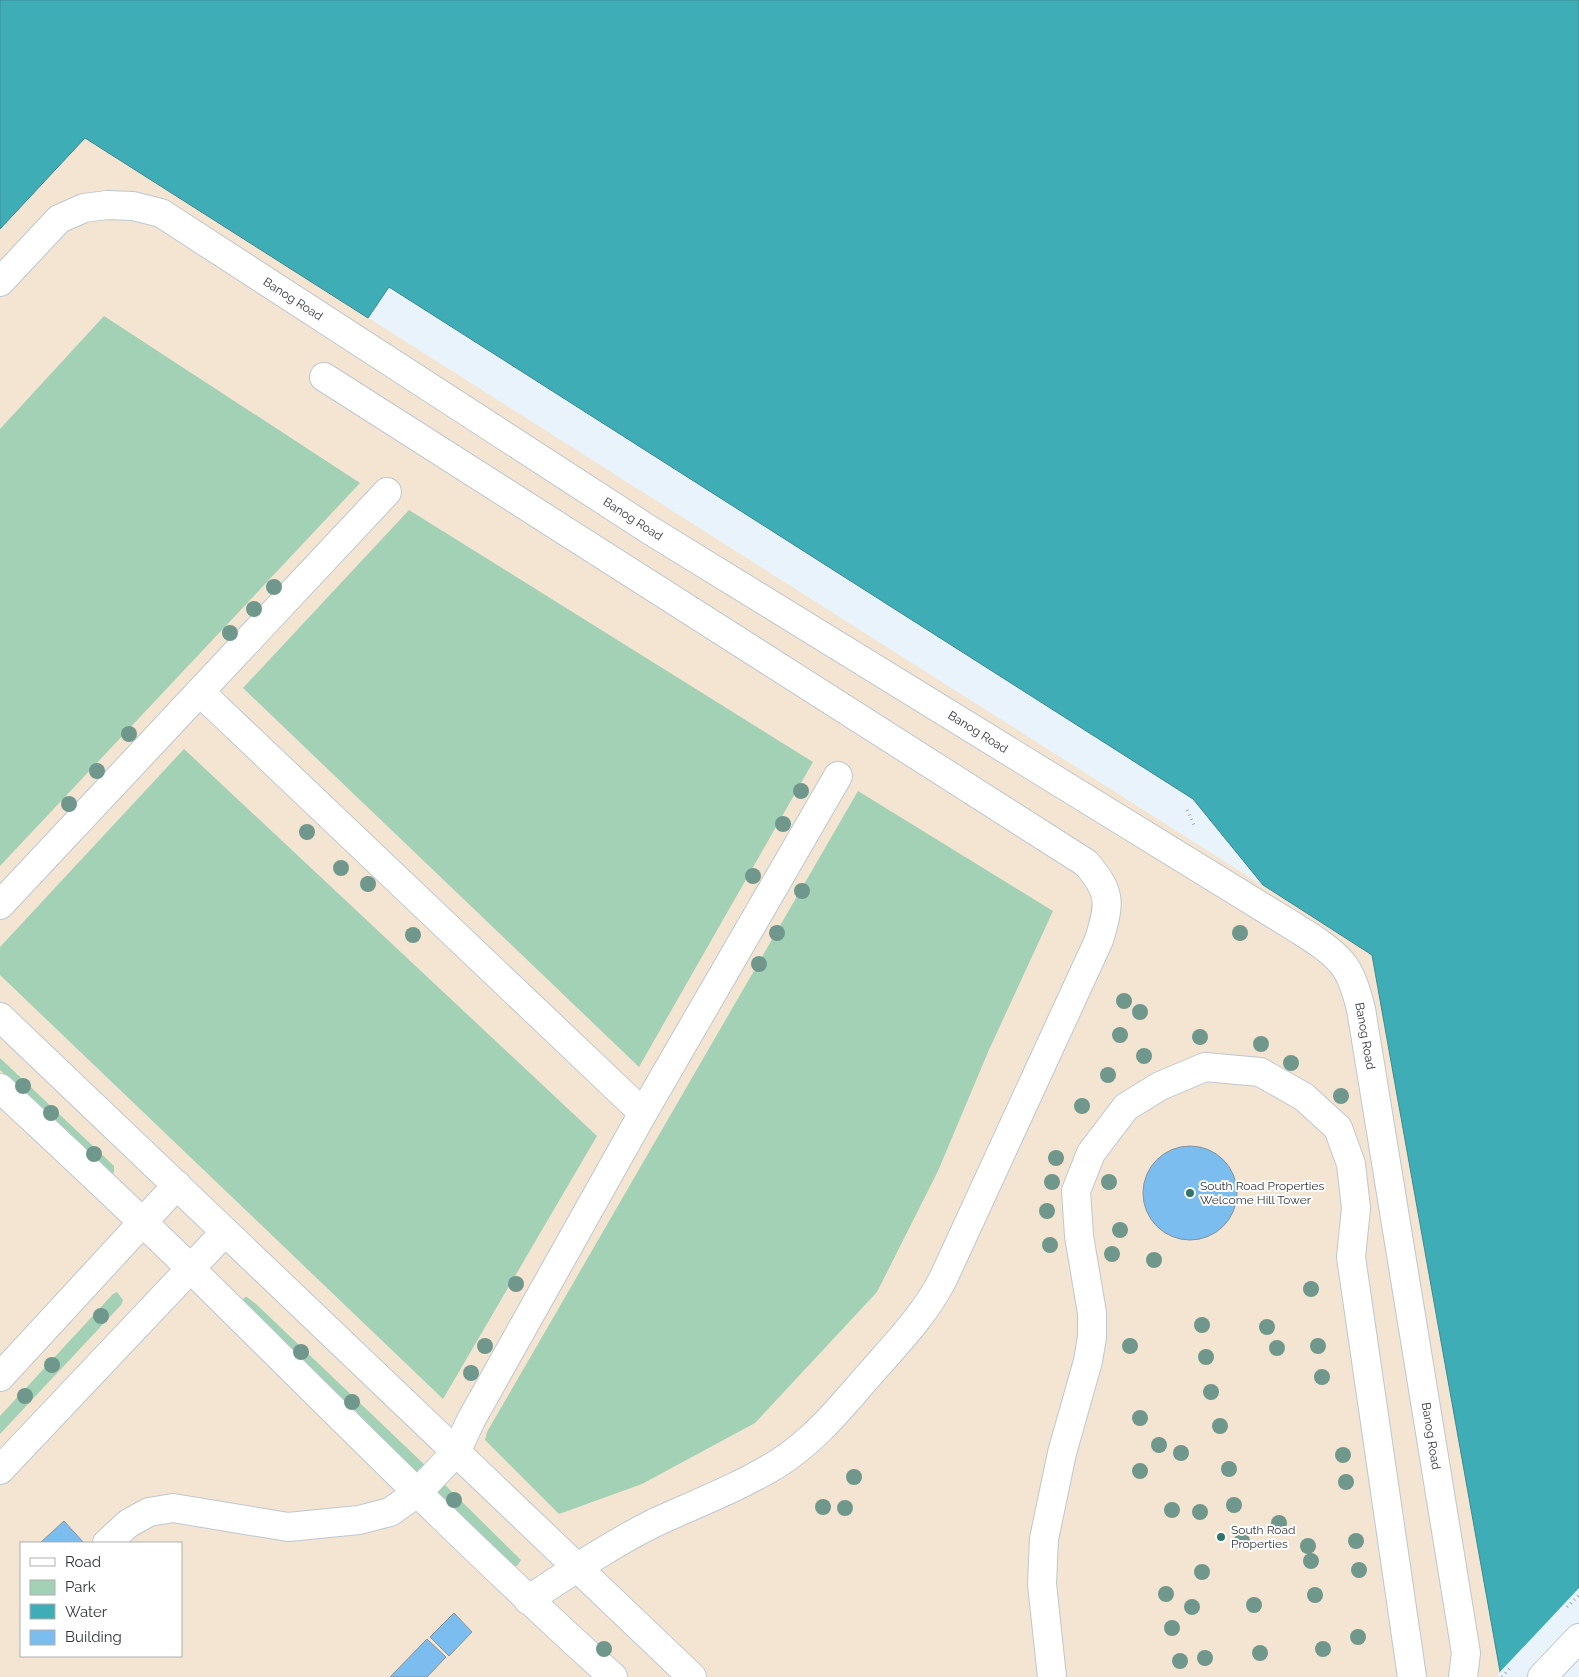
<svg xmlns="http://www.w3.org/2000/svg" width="1579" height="1677" viewBox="0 0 1579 1677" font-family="Raleway,sans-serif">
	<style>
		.commercial { fill: #f4e5d2; fill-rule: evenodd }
		.green { fill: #a2d1b6 }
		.water { fill: #3fadb6; stroke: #3b8991 }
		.pier { fill: #e8f3fc }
		.building { fill: #7bbdef; stroke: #88929a }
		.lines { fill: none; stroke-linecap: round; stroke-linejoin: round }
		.minor-casing { stroke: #bdc7d0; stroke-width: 30 }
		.highway-casing { stroke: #bdc7d0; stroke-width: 30 }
		.path { stroke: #a2aab1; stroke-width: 3; stroke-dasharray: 1 4; stroke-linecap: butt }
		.minor { stroke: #fff; stroke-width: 28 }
		.highway { stroke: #fff; stroke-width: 28 }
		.tree { fill: #70978c }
		.poi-dot { fill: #2f7569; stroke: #fff; stroke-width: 2 }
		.labels { text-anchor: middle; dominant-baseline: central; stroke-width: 4; stroke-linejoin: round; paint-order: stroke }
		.street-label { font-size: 12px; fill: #32363a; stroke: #fff }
		.poi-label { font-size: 12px; fill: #32363a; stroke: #fff; text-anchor: start }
	</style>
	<rect width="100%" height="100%" fill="#e8f3fc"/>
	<path class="commercial" d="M85 138 1372 955 1501 1677H0V229ZM21 1543H181V1656H21Z"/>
	<g class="green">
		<path d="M104 316 360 483 0 866V429Z"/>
		<path d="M409 510 813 762 639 1067 243 688Z"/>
		<path d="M184 749 597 1136 443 1399 0 975V947Z"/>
		<path d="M858 791 1053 911 988 1052 938 1171 877 1292 755 1423 642 1484 559 1514 485 1440 487 1432Z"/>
		<path d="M0 1058 114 1166V1172L112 1174 108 1173 0 1070Z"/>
		<path d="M117 1292 123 1300 121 1305 0 1434V1416L113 1294Z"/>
		<path d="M245 1297H247L256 1304 427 1467 421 1477 242 1301Z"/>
		<path d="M445 1485 521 1560 517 1566H514L439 1494 438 1491Z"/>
	</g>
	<path class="water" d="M0 0H1579V1677H1501L1372 955 1263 885 1193 799 389 287 368 318 85 138 0 229Z"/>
	<path class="pier" d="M1579 1588V1677H1498V1674Z"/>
	<g class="building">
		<circle cx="1190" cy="1193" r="47"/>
		<path d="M64 1521 84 1543H40Z"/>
		<path d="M454 1613 472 1632 449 1656 430 1637Z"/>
		<path d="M427 1639 446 1657 427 1677H390Z"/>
	</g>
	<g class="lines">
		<g class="minor-casing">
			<g id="minor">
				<path d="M0 282 59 219 84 208 107 205 133 206 161 213 648 529 1293 926C1310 937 1328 947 1341 962 1352 974 1357 994 1361 1009L1466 1653 1463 1677"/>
				<path d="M324 377 1086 863C1112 893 1110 903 1099 940L943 1279C924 1316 896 1344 869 1375 841 1407 814 1441 777 1464 738 1488 695 1504 654 1523 610 1545 569 1573 528 1600"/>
				<path d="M200 692 643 1113"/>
				<path d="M0 905 387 492"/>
				<path d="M0 1017 692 1677"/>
				<path d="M0 1088C64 1148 129 1208 192 1270 331 1407 468 1546 613 1677"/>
				<path d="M0 1377 177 1185"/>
				<path d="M0 1470 225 1232"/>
				<path d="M107 1543 129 1523 149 1512 173 1508 288 1527 359 1520 390 1512 417 1493 456 1452 471 1420 643 1113 838 776"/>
				<path d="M1052 1677 1042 1584 1044 1539 1062 1453 1088 1361 1092 1337V1313L1079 1236 1076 1191 1091 1153 1126 1107 1160 1086 1205 1067 1260 1072 1304 1097 1338 1128 1351 1164 1356 1208 1351 1257 1412 1677"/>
			</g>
		</g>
		<g class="highway-casing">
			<path id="highway" d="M1542 1677 1579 1638"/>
		</g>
		<g class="path">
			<path d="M1187 810 1194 825"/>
			<path d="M1567 1607 1579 1595"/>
			<path d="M1502 1677 1510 1668"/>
		</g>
		<use href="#minor" class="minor"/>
		<use href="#highway" class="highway"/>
	</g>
	<g class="tree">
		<circle cx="274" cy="587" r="8"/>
		<circle cx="254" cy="609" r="8"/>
		<circle cx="230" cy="633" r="8"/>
		<circle cx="129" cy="734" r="8"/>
		<circle cx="97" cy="771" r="8"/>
		<circle cx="801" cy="791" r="8"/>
		<circle cx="69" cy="804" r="8"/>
		<circle cx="783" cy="824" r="8"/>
		<circle cx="307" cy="832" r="8"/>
		<circle cx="341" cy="868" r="8"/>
		<circle cx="753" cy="876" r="8"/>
		<circle cx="368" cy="884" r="8"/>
		<circle cx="802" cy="891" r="8"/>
		<circle cx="777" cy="933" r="8"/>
		<circle cx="1240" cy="933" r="8"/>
		<circle cx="413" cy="935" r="8"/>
		<circle cx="759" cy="964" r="8"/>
		<circle cx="1124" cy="1001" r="8"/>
		<circle cx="1140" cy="1012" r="8"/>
		<circle cx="1120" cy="1035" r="8"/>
		<circle cx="1200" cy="1037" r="8"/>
		<circle cx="1261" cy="1044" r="8"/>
		<circle cx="1144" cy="1056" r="8"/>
		<circle cx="1291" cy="1063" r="8"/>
		<circle cx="1108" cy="1075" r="8"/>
		<circle cx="23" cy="1086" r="8"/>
		<circle cx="1341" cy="1096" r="8"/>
		<circle cx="1082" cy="1106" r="8"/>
		<circle cx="51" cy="1113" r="8"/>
		<circle cx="94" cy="1154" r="8"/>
		<circle cx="1056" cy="1158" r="8"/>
		<circle cx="1052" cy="1182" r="8"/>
		<circle cx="1109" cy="1182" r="8"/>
		<circle cx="1047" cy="1211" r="8"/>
		<circle cx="1120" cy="1230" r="8"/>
		<circle cx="1050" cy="1245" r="8"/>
		<circle cx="1112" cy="1254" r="8"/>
		<circle cx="1154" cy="1260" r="8"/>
		<circle cx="516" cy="1284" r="8"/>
		<circle cx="1311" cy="1289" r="8"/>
		<circle cx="101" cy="1316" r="8"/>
		<circle cx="1202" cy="1325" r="8"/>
		<circle cx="1267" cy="1327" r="8"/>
		<circle cx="485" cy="1346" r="8"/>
		<circle cx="1130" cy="1346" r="8"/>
		<circle cx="1318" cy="1346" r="8"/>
		<circle cx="1277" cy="1348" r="8"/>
		<circle cx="301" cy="1352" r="8"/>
		<circle cx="1206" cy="1357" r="8"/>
		<circle cx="52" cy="1365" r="8"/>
		<circle cx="471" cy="1373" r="8"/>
		<circle cx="1322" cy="1377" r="8"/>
		<circle cx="1211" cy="1392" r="8"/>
		<circle cx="25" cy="1396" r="8"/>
		<circle cx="352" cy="1402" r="8"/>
		<circle cx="1140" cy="1418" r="8"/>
		<circle cx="1220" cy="1426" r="8"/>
		<circle cx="1159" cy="1445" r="8"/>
		<circle cx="1181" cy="1453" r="8"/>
		<circle cx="1343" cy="1455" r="8"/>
		<circle cx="1229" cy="1469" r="8"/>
		<circle cx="1140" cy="1471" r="8"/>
		<circle cx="854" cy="1477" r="8"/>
		<circle cx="1346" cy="1482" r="8"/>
		<circle cx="454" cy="1500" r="8"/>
		<circle cx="1234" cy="1505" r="8"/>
		<circle cx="823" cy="1507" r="8"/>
		<circle cx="845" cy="1508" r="8"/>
		<circle cx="1172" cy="1510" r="8"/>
		<circle cx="1200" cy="1512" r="8"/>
		<circle cx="1279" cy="1523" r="8"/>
		<circle cx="1242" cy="1541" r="8"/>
		<circle cx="1356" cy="1541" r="8"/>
		<circle cx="1308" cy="1546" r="8"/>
		<circle cx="1311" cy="1561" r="8"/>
		<circle cx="1359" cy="1570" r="8"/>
		<circle cx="1202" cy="1572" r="8"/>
		<circle cx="1166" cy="1594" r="8"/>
		<circle cx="1315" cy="1595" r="8"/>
		<circle cx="1254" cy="1605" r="8"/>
		<circle cx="1192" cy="1607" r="8"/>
		<circle cx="1172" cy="1628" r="8"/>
		<circle cx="1358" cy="1637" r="8"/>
		<circle cx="604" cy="1649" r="8"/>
		<circle cx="1323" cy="1649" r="8"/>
		<circle cx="1260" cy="1653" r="8"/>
		<circle cx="1205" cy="1658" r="8"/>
		<circle cx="1180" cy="1661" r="8"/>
	</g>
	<g class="poi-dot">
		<circle cx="1190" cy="1193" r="5"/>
		<circle cx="1221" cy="1537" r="5"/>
	</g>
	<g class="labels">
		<g class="street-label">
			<text transform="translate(293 299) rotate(33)">Banog Road</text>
			<text transform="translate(633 519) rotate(33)">Banog Road</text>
			<text transform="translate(978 732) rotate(32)">Banog Road</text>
			<text transform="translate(1365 1036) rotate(80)">Banog Road</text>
			<text transform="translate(1431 1436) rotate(81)">Banog Road</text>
		</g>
		<g class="poi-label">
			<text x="1200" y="1186">South Road Properties<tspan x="1200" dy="14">Welcome Hill Tower</tspan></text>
			<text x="1231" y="1530">South Road<tspan x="1231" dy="14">Properties</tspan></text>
		</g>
	</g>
	<rect x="20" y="1542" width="162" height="115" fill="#ffffff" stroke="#adafb0"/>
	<rect x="30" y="1558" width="25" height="8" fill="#ffffff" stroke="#adafb0"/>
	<text x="65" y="1567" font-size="15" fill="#32363a">Road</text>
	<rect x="30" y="1580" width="25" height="15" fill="#a2d1b6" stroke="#adafb0"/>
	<text x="65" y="1592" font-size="15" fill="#32363a">Park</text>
	<rect x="30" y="1604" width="25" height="15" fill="#3fadb6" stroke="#adafb0"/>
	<text x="65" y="1617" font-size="15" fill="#32363a">Water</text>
	<rect x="30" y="1630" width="25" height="15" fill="#7bbdef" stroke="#adafb0"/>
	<text x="65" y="1642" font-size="15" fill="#32363a">Building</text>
</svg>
